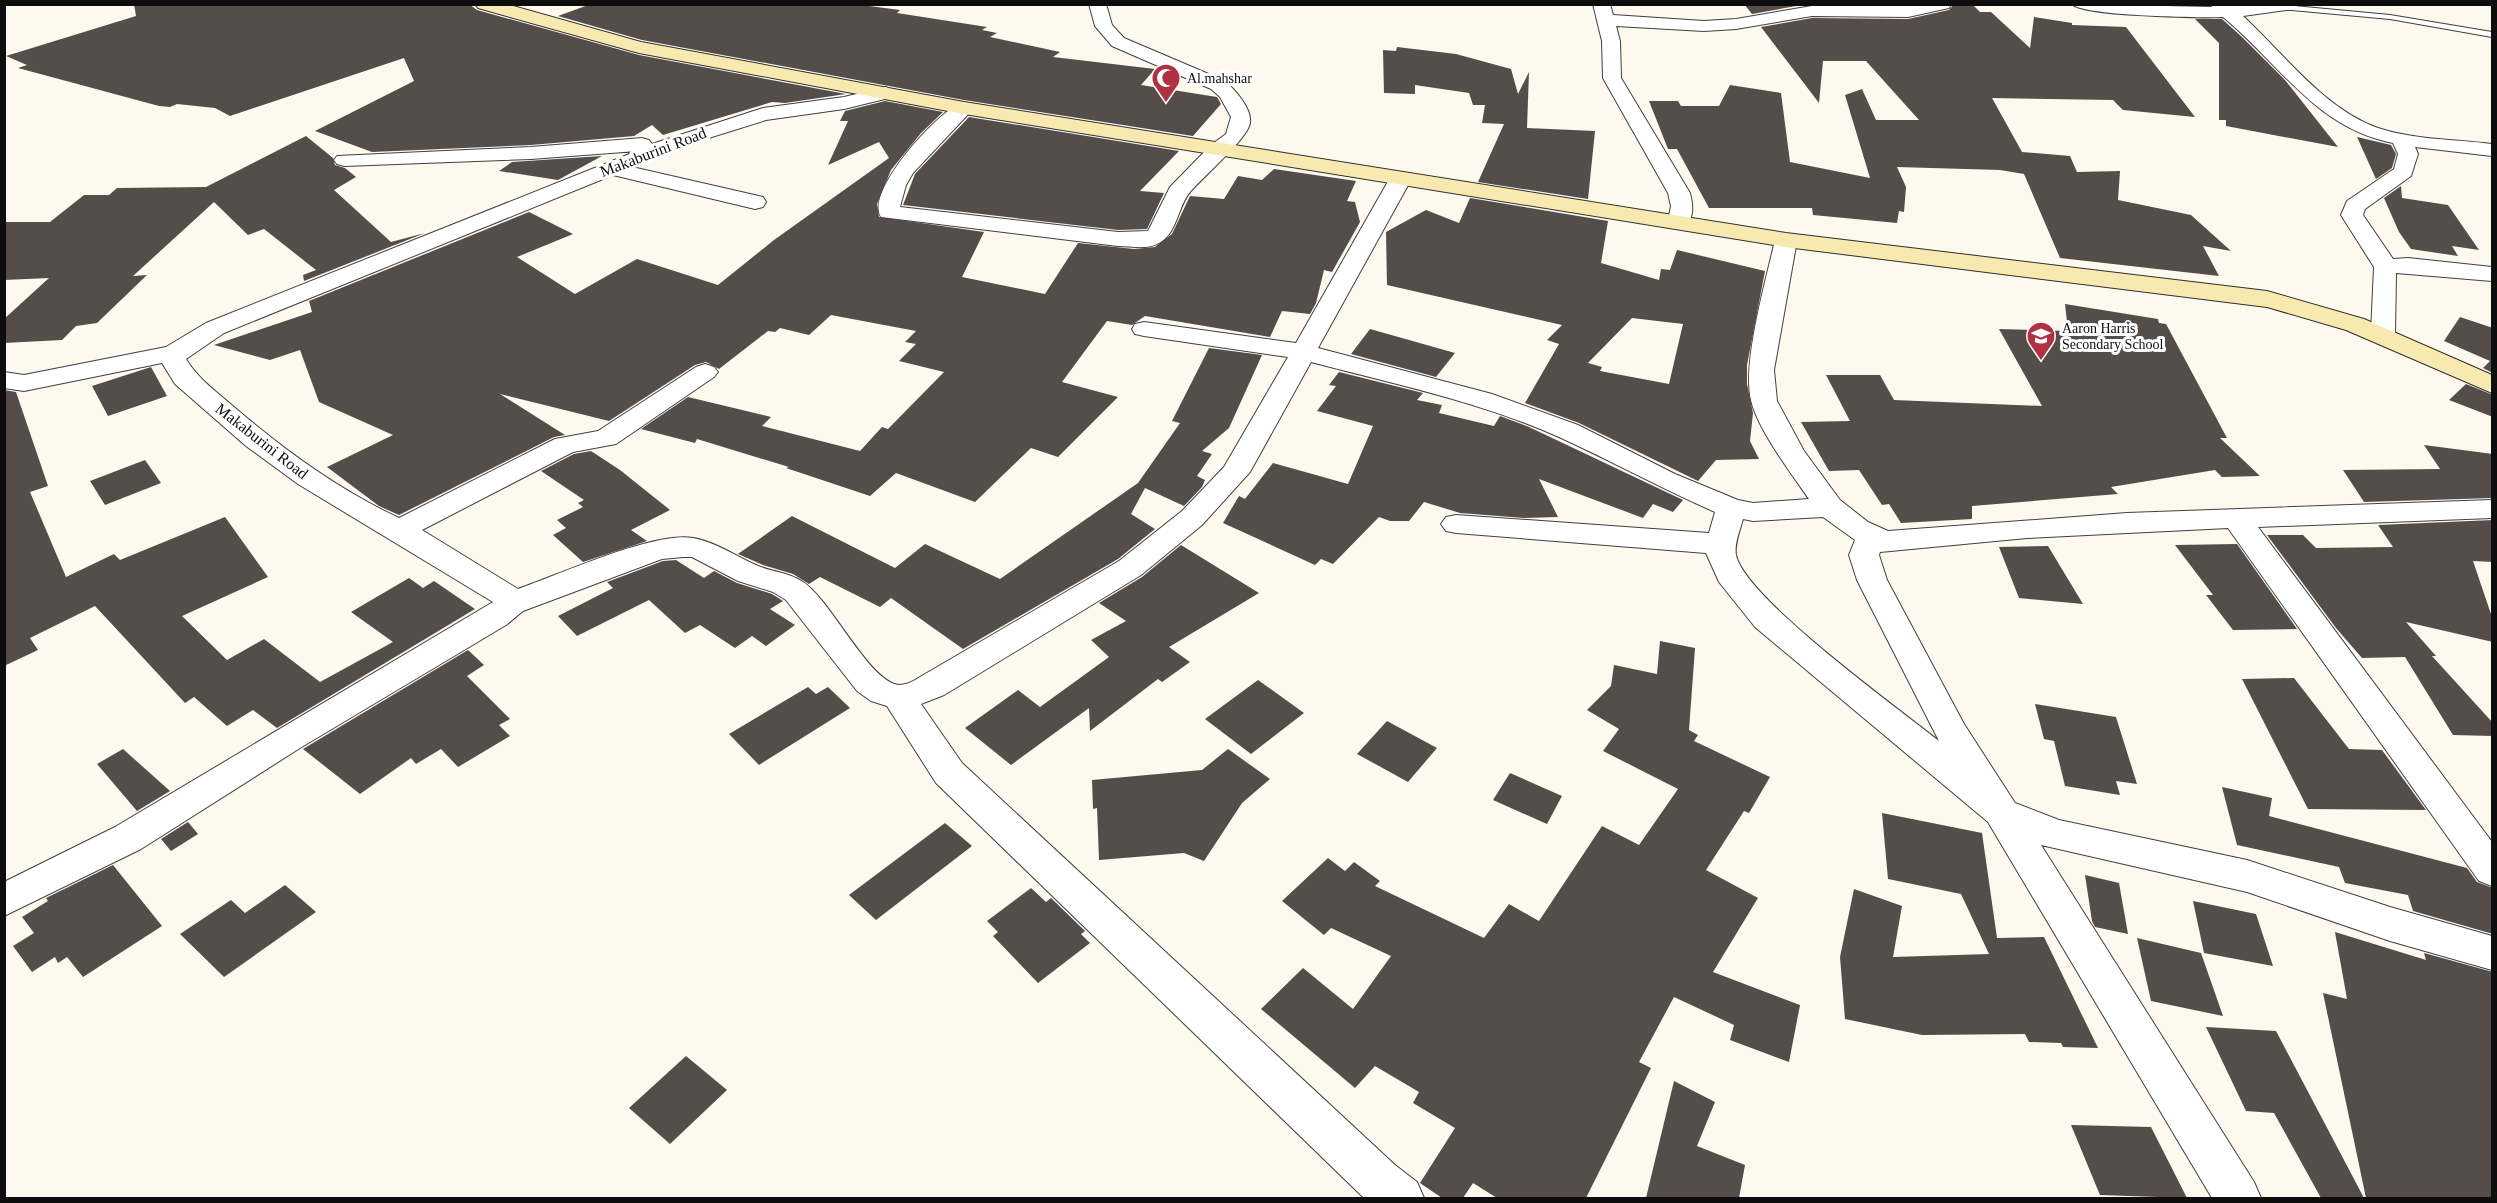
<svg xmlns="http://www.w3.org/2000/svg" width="2497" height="1203" viewBox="0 0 2497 1203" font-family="'Times New Roman',serif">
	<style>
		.building { fill: #544d4a; fill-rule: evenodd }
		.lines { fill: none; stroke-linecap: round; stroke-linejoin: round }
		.lane-casing { stroke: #404040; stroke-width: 2 }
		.street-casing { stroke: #404040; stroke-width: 2 }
		.secondary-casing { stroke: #2f2f2f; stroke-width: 2 }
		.lane { fill: #fff; fill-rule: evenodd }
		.street { fill: #fff; fill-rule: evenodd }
		.secondary { fill: #f7e9af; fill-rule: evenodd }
		.labels { text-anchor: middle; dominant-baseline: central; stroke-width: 6; stroke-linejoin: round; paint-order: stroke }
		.far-poi-label { font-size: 14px; fill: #0d0d0d; stroke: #fff; text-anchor: start }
		.street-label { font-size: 16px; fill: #0d0d0d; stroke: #fff }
	</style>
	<rect width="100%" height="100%" fill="#fdf9ee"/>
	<g class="building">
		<path d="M134 4H469L477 10 639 55 846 94 785 103 772 102 663 135 652 125 634 136 531 145 372 152 315 131 414 81 404 58 230 116 215 108 177 104 170 107 159 106 18 68 27 65 6 56 136 16Z"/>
		<path d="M591 4H854L900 10 897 13 987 27 982 30 997 33 990 37 1060 52 1053 57 1155 69 1141 85 1217 97 1221 104 1193 136 964 100 642 40 558 16Z"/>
		<path d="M1744 4H1807L1752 14Z"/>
		<path d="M1953 5H1973L1980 12H1991L2030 48 2034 17 2072 23V25L2126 27 2195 117 2123 110 2113 100 1992 98 2022 152 2070 156 2077 172 2120 171 2118 200 2191 215 2231 251 2203 246 2219 276 2060 258 2024 174 2000 170 1897 167 1906 187 1904 212 1899 211 1897 223 1813 215 1812 208H1709L1677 149H1668L1649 101H1678L1681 106H1719L1730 85 1781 93 1790 162 1870 178 1845 95 1862 89 1876 120H1919L1866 61H1823L1819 103 1761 27 1812 18 1908 19 1949 10Z"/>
		<path d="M2195 19H2222L2242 37 2285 80 2338 147 2226 126V120H2219V43Z"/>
		<path d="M1397 47 1456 54 1511 69 1518 94 1529 72 1527 128 1595 131 1588 199 1478 182 1504 124 1482 123 1485 105H1473L1469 93 1415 85V94L1384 93 1383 50 1396 51Z"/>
		<path d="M885 101 943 112 921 133 891 170 877 204 879 217 984 232 962 277 1045 294 1078 243 1134 249 1155 247 1172 234 1190 196 1224 199 1238 176 1262 180 1274 169 1356 181 1347 201 1355 202 1360 222 1332 272 1324 270 1316 303 1310 314 1282 311 1270 337 1145 316 1132 325 1107 321 1062 382 1118 397 1058 457 1031 448 975 502 896 473 870 496 786 468 789 467 697 439 695 443 641 429 688 397 771 417 762 426 860 451 882 427 888 429 944 372 899 361 916 344 905 342 916 331 831 315 809 335 780 328 775 332 768 331 719 369 706 362 695 365 609 421 500 394 565 435 554 437 399 515 379 506 327 467 393 435 319 402 300 350 270 360 214 345 312 312 309 301 529 212 573 234 517 257 575 294 637 259 718 285 774 240 889 158 879 142 828 165 848 121H840L845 111Z"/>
		<path d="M969 117 1179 151 1140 191 1164 193 1147 229 1118 230 903 205 915 174Z"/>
		<path d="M306 136 333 158 335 165 345 168 356 177 334 190 391 242 425 233 304 281 303 275 316 270 264 229 248 235 214 202 133 276 147 275 97 323 76 326 62 340 4 343V319L49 278 4 280V222H50L84 195H109L117 188 206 187Z"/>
		<path d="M2357 137 2391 145 2396 154 2392 168 2376 179Z"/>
		<path d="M602 156 558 180 499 171 512 162Z"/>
		<path d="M2401 186 2402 198 2448 205 2479 250 2452 246 2458 256 2411 249 2399 232 2384 198Z"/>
		<path d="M1470 198 1608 221 1601 263 1659 280 1661 269 1670 270 1677 250 1765 271 1747 365V384L1753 413 1750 441 1759 459 1716 460 1698 481 1579 423 1525 403 1559 344 1547 340 1562 325 1387 285 1386 232 1426 210 1459 223ZM1632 318 1683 324 1669 384 1600 371 1602 367 1588 363Z"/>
		<path d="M2065 304 2158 319 2159 323 2166 324 2227 438H2220L2260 476 2222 477 2215 470 2111 487 2118 494 1972 506V519L1901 523 1889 504 1882 505 1859 470 1829 471 1801 422 1850 421 1826 375H1880L1894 400 2042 406 1999 329 2068 331Z"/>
		<path d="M2460 317 2493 328V373L2483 368 2490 361 2444 341Z"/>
		<path d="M1370 329 1455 353 1436 377 1351 354Z"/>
		<path d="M1209 348 1262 355 1229 428 1202 451 1212 454 1197 476 1205 480 1202 487 1184 506 1145 488 1131 514 1155 529 1118 559 963 649 891 598 880 607 820 577 809 584 793 574 763 565 738 554 792 516 895 568 925 544 1000 579 1138 483 1180 423 1172 421Z"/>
		<path d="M151 367 167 396 108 416 92 386Z"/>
		<path d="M1339 372 1423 393 1417 400 1442 405 1439 413 1494 426 1500 416 1529 427 1683 500 1673 512 1653 504 1643 518 1539 479 1558 517 1524 518 1460 513 1424 502 1409 521H1390L1379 517 1333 564 1321 559 1315 565 1223 523 1239 496 1245 499 1273 463 1348 484 1373 426 1317 411 1336 386 1329 385Z"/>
		<path d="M2466 384 2493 395V417L2449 400Z"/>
		<path d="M4 390 16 392 48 486 30 492 66 577 114 554 120 560 225 517 268 577 182 616 227 660 264 639 320 682 393 642 351 612 409 578 423 588 434 581 475 609 277 728 253 710 227 726 194 697 185 703 95 606 30 638 38 650 4 666Z"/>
		<path d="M2424 445 2493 454V498L2364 502 2343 470 2440 469Z"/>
		<path d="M591 451 620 470 670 510 631 530 647 541 583 562 553 535 566 528 557 520 583 507 578 503 584 500 541 471 574 454Z"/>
		<path d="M145 460 161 483 105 505 90 481Z"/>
		<path d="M2493 520V562L2473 561 2493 620V642L2406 622 2436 656H2432L2493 723V736L2453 735 2405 657 2362 658 2336 628 2267 535H2303L2316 548 2393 547 2378 525Z"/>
		<path d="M2237 544 2297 629 2233 630 2206 595H2213L2175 545Z"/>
		<path d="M1181 545 1259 593 1169 647 1190 662 1162 682 1158 679 1090 731 1089 708 1011 765 965 728 1018 690 1040 707 1109 657 1091 640 1126 621 1099 603 1142 577Z"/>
		<path d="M2048 546 2083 604 2019 598 1999 547Z"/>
		<path d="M676 560 704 578 714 571 737 583 772 594 783 601 770 609 795 625 766 646 752 636 735 648 700 625 685 633 649 600 577 636 558 616 613 588 607 582 663 561Z"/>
		<path d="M1660 641 1695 648 1689 730 1698 735 1694 741 1770 777 1749 813 1744 811 1706 870 1758 898 1713 972 1800 1005 1789 1062 1730 1040 1734 1025 1674 997 1639 1062 1651 1068 1586 1198H1497L1473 1183 1463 1198H1442L1420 1183 1455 1128 1413 1103 1419 1092 1375 1066 1355 1088 1261 1009 1303 968 1353 1009 1391 956 1331 928 1324 935 1282 901 1328 858 1345 871 1354 862 1380 881 1375 886 1484 938 1509 904 1539 921 1602 826 1639 845 1678 789 1603 751 1619 729 1587 710 1611 686 1614 665 1657 674Z"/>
		<path d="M468 650 484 665 467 676 510 719 499 725 510 736 458 767 441 749 416 764 411 758 360 794 303 749Z"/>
		<path d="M2294 678 2349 749 2382 750 2426 810 2308 809 2242 679Z"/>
		<path d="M1258 680 1304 713 1251 754 1205 719Z"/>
		<path d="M808 687 816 694 828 687 850 708 759 765 729 734Z"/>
		<path d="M2035 704 2116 717 2137 784 2116 781 2120 795 2065 786 2054 741 2044 739Z"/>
		<path d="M1387 721 1437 748 1408 782 1357 754Z"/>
		<path d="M123 749 170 791 137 811 97 764Z"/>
		<path d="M1228 749 1270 779 1242 803 1204 861 1184 853 1099 860 1097 808 1093 809 1092 780 1202 770Z"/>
		<path d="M1510 773 1562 796 1547 824 1493 800Z"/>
		<path d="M2222 787 2272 798 2269 816 2467 868 2477 882 2493 888V934L2413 911 2408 895 2345 883 2339 867 2237 845Z"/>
		<path d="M1882 813 1982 833 1997 938 2044 937 2098 1048 2063 1047 2061 1043 2029 1042 2025 1034 1922 1035 1845 1019 1840 957 1854 889 1902 906 1893 957 1989 954 1961 894 1888 879Z"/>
		<path d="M188 822 198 834 171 851 161 839Z"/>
		<path d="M945 823 972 846 876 920 849 895Z"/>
		<path d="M113 865 162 926 83 977 67 957 58 963 55 957 32 972 13 946 34 933 22 917 48 901 46 898Z"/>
		<path d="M2085 875 2119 883 2128 934 2095 927 2092 921Z"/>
		<path d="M285 885 316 912 224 977 180 934 231 900 245 913Z"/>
		<path d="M1031 888 1046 902 1051 898 1085 931 1081 934 1090 943 1038 983 993 936 998 932 987 921Z"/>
		<path d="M2193 901 2256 914 2273 966 2204 953Z"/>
		<path d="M2335 932 2426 960 2424 953 2493 972V1198H2366L2323 993 2347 999Z"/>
		<path d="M2137 938 2201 953 2223 1016 2151 1001Z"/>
		<path d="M2206 1027 2276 1031 2364 1198H2321L2274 1113 2246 1111Z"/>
		<path d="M686 1056 727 1090 670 1144 629 1108Z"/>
		<path d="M1674 1081 1715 1102 1697 1146 1745 1165 1739 1198H1646Z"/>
		<path d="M2071 1125 2151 1127 2187 1198 2100 1195Z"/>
	</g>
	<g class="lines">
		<g class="lane-casing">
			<path id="lane" d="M2284 5 2390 15 2492 32V37L2390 19 2281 9 2280 7Z"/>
		</g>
		<g class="street-casing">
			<g id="street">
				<path d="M1089 4H1106L1112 25 1124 38 1225 81C1235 90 1252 108 1250 123 1248 138 1203 177 1190 192 1178 206 1177 234 1159 243 1148 250 1131 246 1118 246L881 217C864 192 940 108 964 102L974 108 913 173 906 185 900 207 1118 232 1148 231 1170 187 1211 145 1226 134 1231 117 1220 97 1211 89 1112 46 1095 26Z"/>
				<path d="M1593 4H1610L1613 15 1704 21 1736 19 1812 6 1951 4 1949 8 1908 17 1812 16 1736 29 1704 31 1616 26 1620 41 1621 78 1690 193C1693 205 1694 215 1687 226H1671L1668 221 1671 206 1668 193 1603 78 1602 41Z"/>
				<path d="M2072 4 2212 7 2210 4H2301L2293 9 2243 16C2284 54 2324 109 2378 128 2414 140 2455 139 2492 144V156L2415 147 2418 154 2411 176 2365 209 2363 215 2393 259 2408 258 2492 267V281L2396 273 2395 333 2392 338 2383 340 2374 338 2371 333 2374 267 2341 215 2347 201 2394 169 2398 154 2393 143C2316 128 2280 64 2223 17 2202 18 2082 16 2072 4Z"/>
				<path d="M886 87 896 93 893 97 844 109 766 120 683 146 632 167 763 197 766 202 763 207 755 209 613 175 224 333 186 359C198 379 217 392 234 407 284 450 339 490 399 518L555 439 598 431 696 367 705 364 714 367 718 372 714 377 616 444 573 452 422 530 518 589C558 575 655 531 693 538 716 542 735 556 756 565 771 572 789 572 803 582 831 600 869 682 899 685 906 685 914 681 920 677L1119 561 1182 511 1224 467 1288 357 1144 336 1135 334 1132 329 1135 324 1144 322 1296 343 1390 178 1394 174H1408L1412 178 1318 348 1492 394 1578 425 1675 474 1738 500 1753 503 1809 499C1792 475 1757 428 1751 400 1742 362 1766 281 1775 240L1778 235H1794L1797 240 1774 370 1777 401 1804 451 1840 500 1868 522 1888 531 2127 513 2492 500V518L2258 527 2492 842V886L2479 881 2228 528 2027 538 1880 552 1879 555 1887 580 1964 724 2015 803 2059 820 2247 860 2390 907 2492 936V970L2390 941 2247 892 2041 845 2254 1182 2261 1198H2212L1988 822 1755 627 1719 582 1706 553 1456 533 1446 531 1441 524 1446 517 1456 515 1709 533 1715 512C1662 489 1612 461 1559 437 1481 402 1394 384 1311 362L1250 472 1202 525 1141 575 944 695 921 704 962 763 1395 1165 1417 1182 1424 1198 1363 1197 936 783 887 706 871 701 857 691 786 600 773 592 738 581 692 557H683L662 559 523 611 506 625 300 748 141 849 4 916V882L115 827 493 602 298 484 246 446 175 384 162 363 24 391 4 388V372L24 375 166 347 206 323 637 151 531 159 344 166 337 164 334 160 337 156 531 147 642 138 649 140 652 144 763 108 844 97ZM1823 517 1855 540 1849 555 1857 580 1939 741C1899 709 1745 598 1736 555 1734 544 1740 530 1743 519L1753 521Z"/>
			</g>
		</g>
		<g class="secondary-casing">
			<path id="secondary" d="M475 4H506L641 42 964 102 1786 233 2267 291 2364 319 2492 375V393L2346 330 2267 307 1786 247 964 114 639 53 478 8Z"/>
		</g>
		<use href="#lane" class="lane"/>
		<use href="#street" class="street"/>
		<use href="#secondary" class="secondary"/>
	</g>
	<defs>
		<g id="mosque-pin" transform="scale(1.5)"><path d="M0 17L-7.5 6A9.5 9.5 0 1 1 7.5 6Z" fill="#b03242" stroke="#fff"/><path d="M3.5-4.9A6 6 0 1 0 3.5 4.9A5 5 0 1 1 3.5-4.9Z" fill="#fff"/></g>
		<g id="school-pin" transform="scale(1.5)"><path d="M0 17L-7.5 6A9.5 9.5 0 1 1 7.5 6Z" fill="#b03242" stroke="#fff"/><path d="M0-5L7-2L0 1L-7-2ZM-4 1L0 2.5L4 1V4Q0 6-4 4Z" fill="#fff"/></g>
	</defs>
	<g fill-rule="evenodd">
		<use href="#mosque-pin" x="1166" y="78"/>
		<use href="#school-pin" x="2041" y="336"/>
	</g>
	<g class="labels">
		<g class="far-poi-label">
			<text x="1187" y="78">Al.mahshar</text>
			<text x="2062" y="328">Aaron Harris<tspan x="2062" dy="16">Secondary School</tspan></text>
		</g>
		<g class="street-label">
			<text transform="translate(653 152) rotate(-21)">Makaburini Road</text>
			<text transform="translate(262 441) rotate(38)">Makaburini Road</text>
		</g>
	</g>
	<rect width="2497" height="1203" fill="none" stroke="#0d0d0d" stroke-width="12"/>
</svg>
